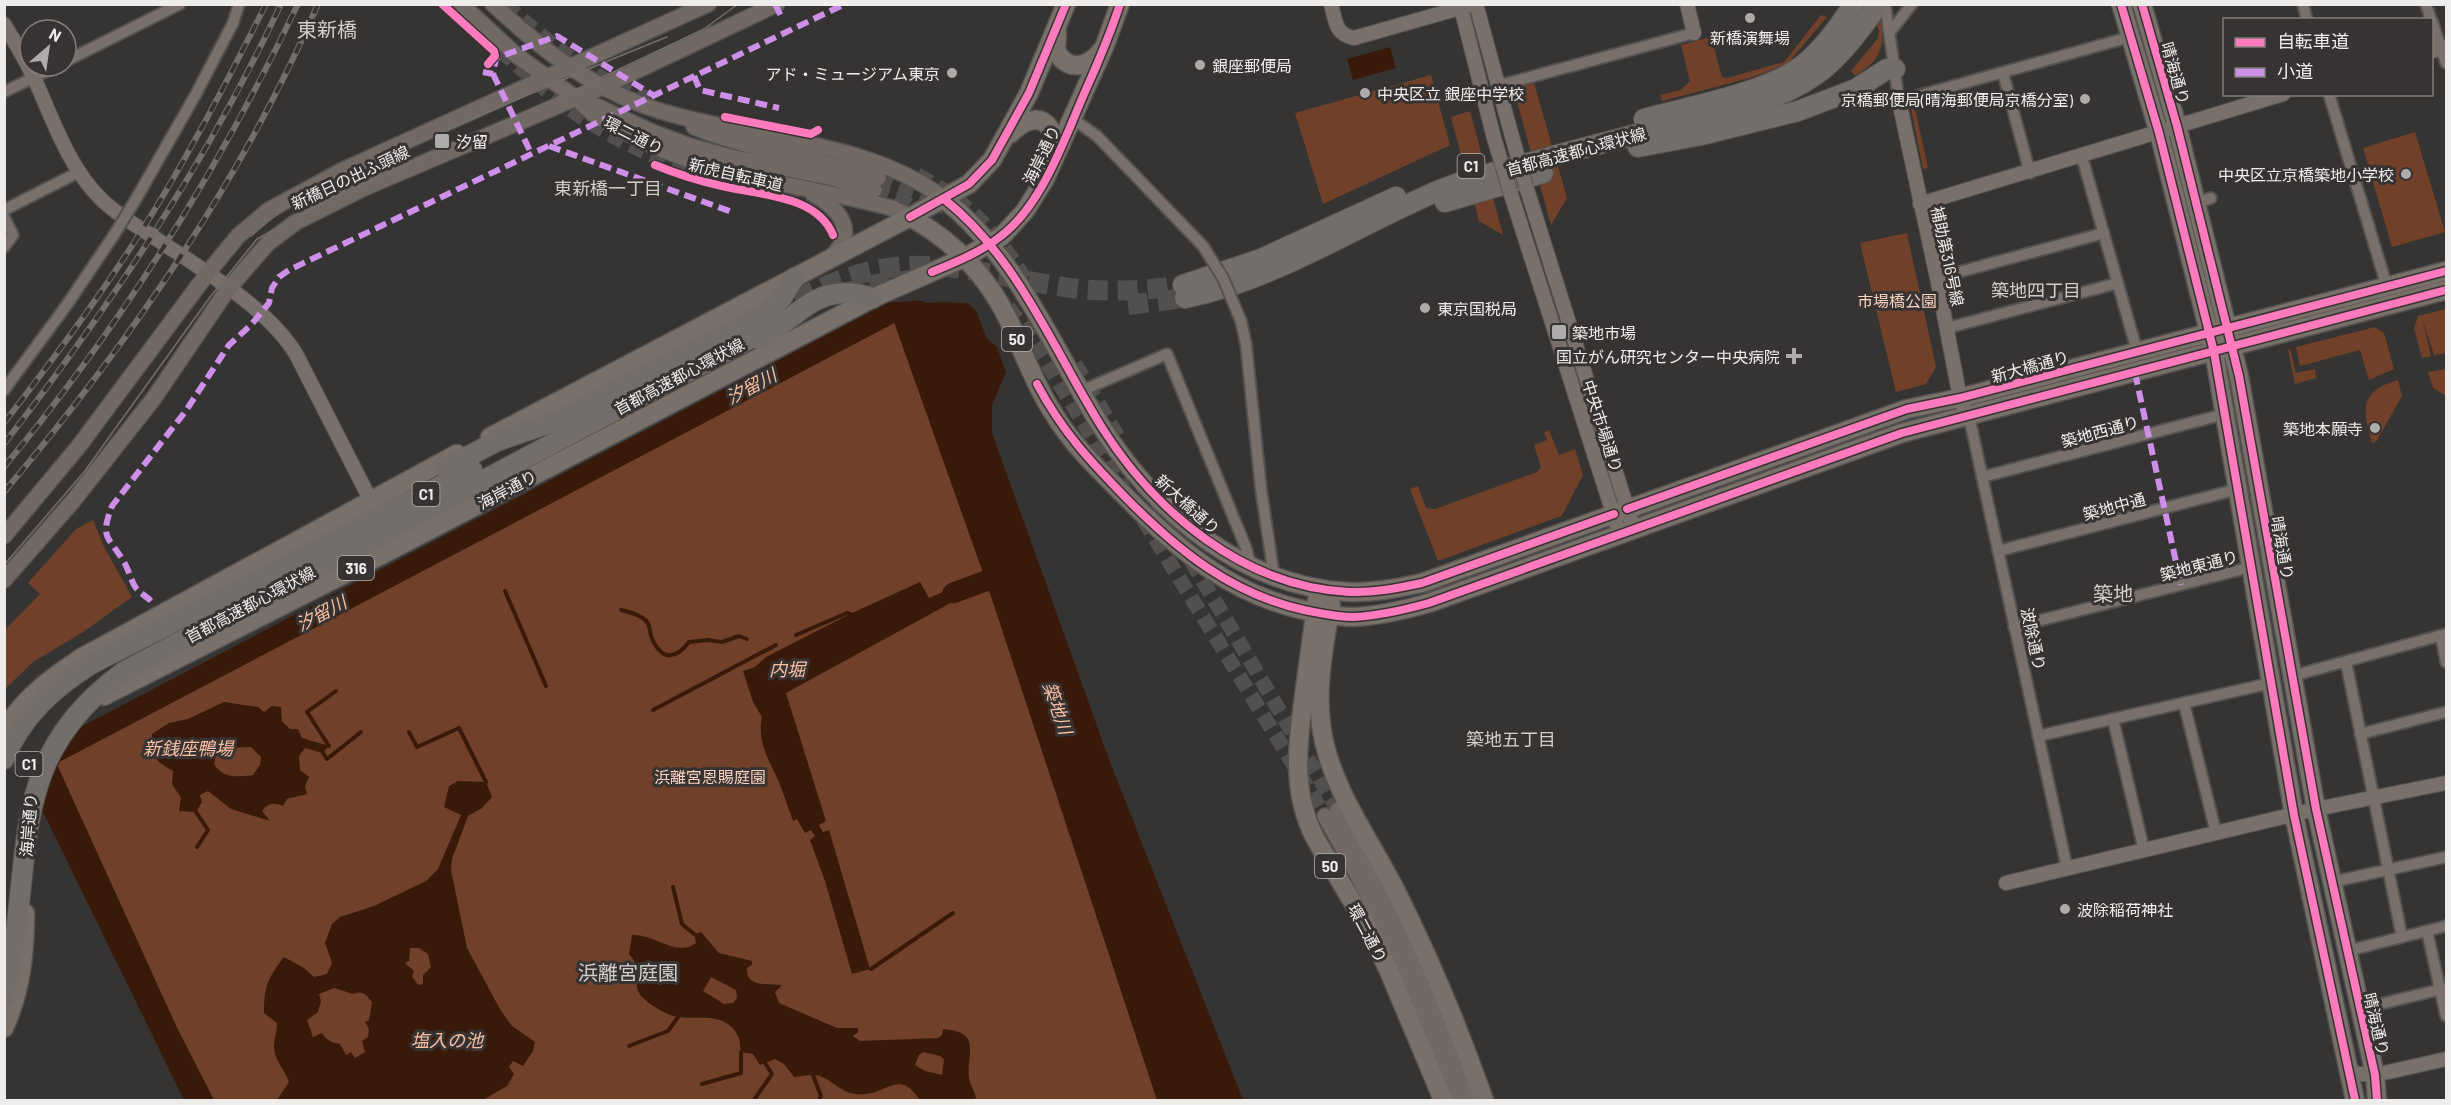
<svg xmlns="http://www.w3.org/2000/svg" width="2451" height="1105" viewBox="0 0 2451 1105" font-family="Barlow,'Noto Sans JP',sans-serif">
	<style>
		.green { fill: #704029 }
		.water { fill: #391a0a; fill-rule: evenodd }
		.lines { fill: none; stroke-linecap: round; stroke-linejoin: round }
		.stream { stroke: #391a0a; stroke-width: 4 }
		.river { stroke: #391a0a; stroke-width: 21 }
		.secondary-tunnel { stroke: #52504f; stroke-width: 15; stroke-dasharray: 15 8; stroke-linecap: butt }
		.motorway-tunnel { stroke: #52504f; stroke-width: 20; stroke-dasharray: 20 10; stroke-linecap: butt }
		.minor-casing { stroke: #535251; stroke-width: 14 }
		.tertiary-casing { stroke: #535251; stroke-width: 16 }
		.secondary-casing { stroke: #535251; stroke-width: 18 }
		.primary-casing { stroke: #535251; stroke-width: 21 }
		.motorway-casing { stroke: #535251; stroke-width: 22 }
		.minor { stroke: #79706b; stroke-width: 10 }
		.tertiary { stroke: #79706b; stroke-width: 14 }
		.secondary { stroke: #726965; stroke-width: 15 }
		.primary { stroke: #7a706a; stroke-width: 18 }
		.motorway { stroke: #746e6a; stroke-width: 20 }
		.tram { stroke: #736e6a; stroke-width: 1.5 }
		.rail-casing { stroke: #736e6a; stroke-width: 6 }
		.rail { stroke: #373332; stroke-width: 4; stroke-dasharray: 11; stroke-linecap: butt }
		.minor-bridge-casing { stroke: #535251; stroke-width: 14; stroke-linecap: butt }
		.tertiary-bridge-casing { stroke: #535251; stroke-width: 16; stroke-linecap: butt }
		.minor-bridge { stroke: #79706b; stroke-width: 10 }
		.tertiary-bridge { stroke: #79706b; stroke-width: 14 }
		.quiet { stroke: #ce8fe9; stroke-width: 6; stroke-dasharray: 12 6; stroke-linecap: butt }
		.cycleway-casing { stroke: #373332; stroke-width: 11 }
		.cycleway { stroke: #fd7abc; stroke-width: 8 }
		.poi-dot { fill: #aeacab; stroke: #373332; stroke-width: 2 }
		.labels { text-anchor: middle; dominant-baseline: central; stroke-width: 6; stroke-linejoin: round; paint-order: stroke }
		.shield { fill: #373332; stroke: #b8b5b4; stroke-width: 1.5 }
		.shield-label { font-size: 15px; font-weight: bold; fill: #efedec }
		.poi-label { font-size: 16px; fill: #efedec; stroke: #373332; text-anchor: start }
		.street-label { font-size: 16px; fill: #efedec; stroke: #373332 }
		.park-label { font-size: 16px; fill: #fad1bf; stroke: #373332 }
		.neighbourhood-label { font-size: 18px; fill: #d2cecc; stroke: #373332 }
		.water-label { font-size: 18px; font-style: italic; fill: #fbbfa3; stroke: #373332 }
		.quarter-label { font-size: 20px; fill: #d2cecc; stroke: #373332 }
	</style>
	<rect width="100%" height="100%" fill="#363433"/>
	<g class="green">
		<path d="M1879 12C1886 43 1884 58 1855 76L1851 71 1878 38 1879 32 1874 13Z"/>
		<path d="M1821 15 1827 17 1787 64 1750 78 1662 101 1660 95 1681 90 1690 81 1681 45 1711 37 1722 77 1727 78 1784 62Z"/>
		<path d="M1431 75 1450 145 1323 204 1295 113Z"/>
		<path d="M1534 83 1567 198 1551 225 1515 94 1516 87Z"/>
		<path d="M1915 108 1928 168 1923 169 1911 109Z"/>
		<path d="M1470 111 1503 235 1479 221 1451 117Z"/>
		<path d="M2415 132 2445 232 2392 247 2363 148Z"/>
		<path d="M1907 233 1936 367 1926 384 1896 392 1860 243Z"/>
		<path d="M2446 309V353L2434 355 2423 321 2431 356 2422 358 2414 328 2418 316Z"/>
		<path d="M892 315 986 581 1157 1100H214L178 1030 53 756Z"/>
		<path d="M2375 327 2384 333 2394 369 2369 380 2360 350 2300 366 2296 347Z"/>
		<path d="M2290 349 2296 373 2315 369 2316 378 2295 384 2288 350Z"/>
		<path d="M2446 369V396L2433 388 2428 372Z"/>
		<path d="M2398 380 2402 396 2376 442 2372 443C2363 409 2358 392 2398 380Z"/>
		<path d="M1549 430 1559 455 1575 449 1583 475 1564 512 1561 516 1438 561 1410 489 1418 486 1426 508 1435 509 1537 472 1541 467 1534 445 1547 440 1544 432Z"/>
		<path d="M93 520 104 547 132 597 83 632 33 662 5 689V630L40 594 28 583 76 529Z"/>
	</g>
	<g class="water">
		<path d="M1390 47 1396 68 1353 80 1347 59Z"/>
		<path d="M944 302 967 303 973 308 977 313 987 339 997 347 1006 372 992 405V433L1110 762 1243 1100H1157L986 581 889 308 912 304Z"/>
		<path d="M920 582 929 598 952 588 956 600 786 693 826 821 819 825 823 832 829 830 870 969 852 974 825 881 810 840 815 836 811 830 805 833 797 819 793 821C788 808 784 794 778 780 768 758 757 742 762 717L753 702 743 671 755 667 766 657 850 614Z"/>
		<path d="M224 702 258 707 264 712 272 706 281 707 282 721 290 729H298L302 738 329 746 323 753 305 748 299 756 300 770 309 777 305 786 307 794 287 799 283 806C273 802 268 803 262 811L270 821 231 809 208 791 200 795 202 802 196 812 179 811 181 798 172 784 173 771C153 760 152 756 152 734L169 723 188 719ZM224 745 229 748 251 747 261 757 260 765 253 775C237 777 223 779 214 764L217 751Z"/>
		<path d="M53 756 178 1030 214 1100H184L38 802Z"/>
		<path d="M458 781 486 782 492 797 482 808 468 816 452 859 451 870 467 948 501 1011 512 1026 535 1042 533 1051 523 1066 513 1061 509 1067 514 1074 507 1086 483 1100H277L289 1082C285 1070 274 1060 274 1047 274 1039 277 1032 277 1023L264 1013C264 986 268 978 284 957L304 968 314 977 327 974 332 963 325 943 332 924 340 917 374 906 426 881 438 869 461 815 444 807 449 786ZM410 948H419L428 954 431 967 423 975V984L418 985 412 976 414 971 405 963 409 961ZM334 988 353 994C363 990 365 994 372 1002L369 1020 365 1022 369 1029 368 1037 362 1041 365 1052 355 1058 351 1052 346 1055 340 1044C334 1043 326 1041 322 1033L313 1037 307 1020 318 1012 321 1001 319 994Z"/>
		<path d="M701 932 719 953 752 961V965L747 968C745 987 769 984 782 985L775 992 779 1003 837 1028H858V1032L853 1036 860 1041 938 1038 942 1035 943 1029C983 1032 966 1053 969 1078 970 1086 976 1092 976 1100H920C897 1066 887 1098 855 1094 841 1092 834 1082 822 1077 813 1073 803 1076 794 1077L784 1064 775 1059 760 1065 753 1054 741 1052C740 1048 740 1042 739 1038 727 1011 701 1020 678 1017 666 1015 650 1005 642 997 633 987 639 977 636 966 636 962 631 957 629 954L632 935C653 933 677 958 696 943L694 934ZM711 977 736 990 737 998 733 1003 724 1004 703 991ZM923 1052 940 1056 944 1059 942 1075 925 1071 915 1065 919 1055Z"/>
	</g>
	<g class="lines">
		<g class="stream">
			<path d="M505 591 546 686"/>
			<path d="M621 610C630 612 642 615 647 622 650 625 650 632 651 636 660 659 674 662 689 642L708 640 722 642 739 636 747 639"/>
			<path d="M796 635 847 613 850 614"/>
			<path d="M653 710 776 645"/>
			<path d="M409 732 417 747 459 728 486 782"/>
			<path d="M329 746 307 712 336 691"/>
			<path d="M323 753 327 759 361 732"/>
			<path d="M196 812 208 830 197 847"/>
			<path d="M673 887 682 924 694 934"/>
			<path d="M871 969 953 913"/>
			<path d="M629 1046 668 1031 678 1017"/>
			<path d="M813 1075 821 1096 819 1100"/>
			<path d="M702 1084 741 1073V1052"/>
			<path d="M754 1100 772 1074 765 1063"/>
		</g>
		<g class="river">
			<path d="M953 593 1010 572"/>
			<path d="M47 765 52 754 891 313 920 311"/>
		</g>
		<g class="secondary-tunnel">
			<path d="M450 4C489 38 525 75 566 106 640 161 725 185 815 197"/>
			<path d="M505 4C548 43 594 80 649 99"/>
			<path d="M917 175C968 202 995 230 1025 279"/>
			<path d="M878 178 945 207"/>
			<path d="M874 190 907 204 927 217"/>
			<path d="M1008 307 1029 334 1124 489"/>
			<path d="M1075 364 1121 442"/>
			<path d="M1156 501 1338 810"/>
			<path d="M1143 519 1325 816"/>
		</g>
		<g class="motorway-tunnel">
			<path d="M841 294 877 284 912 280"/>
			<path d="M1128 305 1185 298"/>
			<path d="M769 314C806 294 845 274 888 268 943 260 997 276 1051 285 1095 293 1138 292 1183 285"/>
		</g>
		<g class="minor-casing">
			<g id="minor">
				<path d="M1885 4 1899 101 2130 37"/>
				<path d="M2303 4 2307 20"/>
				<path d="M2426 4 2431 20"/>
				<path d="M2432 21 2446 63"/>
				<path d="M1890 32 1912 4"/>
				<path d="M66 61 180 4"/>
				<path d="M2003 73 2030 173"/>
				<path d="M1497 86 1694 33"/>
				<path d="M4 92 57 66"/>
				<path d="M2329 94 2387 287"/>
				<path d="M1073 119 1097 136 1203 246"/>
				<path d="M2082 157 2137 351"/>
				<path d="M136 199 196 94 233 23 239 4"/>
				<path d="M2196 203 2211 198"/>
				<path d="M4 210 79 172"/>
				<path d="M4 217 13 235 4 247"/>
				<path d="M1937 278 2104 233"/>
				<path d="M1241 321 1246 344 1261 489 1274 576"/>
				<path d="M1947 328 2118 283"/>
				<path d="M4 390 66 306 114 235"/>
				<path d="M1081 391 1167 354 1246 548 1251 566"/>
				<path d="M1969 416 2067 868"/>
				<path d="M1982 477 2225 414"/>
				<path d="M1998 551 2238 489"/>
				<path d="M2014 627 2251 567"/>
				<path d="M2441 636 2446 662"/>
				<path d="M2346 662 2402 937"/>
				<path d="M2292 676 2446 634"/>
				<path d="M2184 703 2216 833"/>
				<path d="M2113 719 2144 850"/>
				<path d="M2360 734 2446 712"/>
				<path d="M2038 736 2271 683"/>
				<path d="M2332 882 2446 857"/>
				<path d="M2427 931 2446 1016"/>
				<path d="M2347 951 2446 926"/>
				<path d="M2360 1009 2446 988"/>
			</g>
		</g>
		<g class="tertiary-casing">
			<g id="tertiary">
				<path d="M1331 4C1336 22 1335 34 1354 38L1474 4"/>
				<path d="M1460 4 1494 138"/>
				<path d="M1476 4 1511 133"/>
				<path d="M1687 4 1694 33"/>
				<path d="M4 24C15 42 26 61 35 80 53 120 69 168 101 199 115 213 132 223 149 234 196 266 267 306 296 354L371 501"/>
				<path d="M2432 51 2446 47"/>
				<path d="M1899 101 1937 278 1960 398 1964 407"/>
				<path d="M1526 186 1634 530"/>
				<path d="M1510 191 1620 535"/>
				<path d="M1920 204 2283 94"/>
				<path d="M2006 883 2316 809 2446 783"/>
				<path d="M2349 1073 2375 1075 2446 1059"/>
			</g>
		</g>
		<g class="secondary-casing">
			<g id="secondary">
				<path d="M461 4 516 55 576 98 593 114 646 143 694 162 730 173 855 199 892 208 910 217"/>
				<path d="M493 4C539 47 588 86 648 107 738 138 869 139 944 199"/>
				<path d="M590 103 652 132 690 146 730 157 833 178 874 190"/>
				<path d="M694 127C753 151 818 158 878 178"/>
				<path d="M813 194C839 208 859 232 831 257"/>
				<path d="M4 536 79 446 207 274 238 236 269 210 343 170 708 4"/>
				<path d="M4 580 73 501 154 398 228 289 268 243 296 222 364 188 602 87 777 4"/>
				<path d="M1338 810C1391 904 1437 999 1472 1100"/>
				<path d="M1325 816C1377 907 1423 1002 1457 1100"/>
			</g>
		</g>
		<g class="primary-casing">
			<g id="primary">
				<path d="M2121 4 2159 133 2214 352 2294 815 2355 1100"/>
				<path d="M2142 4 2177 126 2239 376 2316 809 2375 1075 2377 1100"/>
				<path d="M1057 33 1056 51C1068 72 1088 68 1101 51"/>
				<path d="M1010 134C1037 107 1058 121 1053 157"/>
				<path d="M944 199C1018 258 1052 347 1101 426 1155 512 1244 587 1349 592 1374 593 1398 588 1422 583L1907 409 1960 398 2446 271"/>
				<path d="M910 217C955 242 987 275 1009 321 1023 351 1034 383 1052 411 1072 445 1101 472 1129 500 1179 551 1232 594 1303 610 1320 613 1336 617 1353 617 1379 616 1404 610 1429 603L1902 433 2446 290"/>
				<path d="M490 437 910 217 969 184 992 160 1029 93 1066 4"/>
				<path d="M1317 600C1313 629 1309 659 1305 688 1298 740 1290 789 1315 838L1369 930 1388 969 1443 1100"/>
				<path d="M1331 604C1324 646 1315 689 1322 731 1331 788 1370 840 1396 891 1430 959 1459 1029 1484 1100"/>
				<path d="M104 696 372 560 873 298 966 257 1002 236 1025 211 1045 179 1105 45 1120 4"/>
				<path d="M4 731C22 699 51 678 81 658L457 454"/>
				<path d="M4 1028C21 991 25 953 25 913"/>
			</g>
		</g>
		<g class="motorway-casing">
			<g id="motorway">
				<path d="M1644 119C1690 106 1768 93 1804 64 1824 48 1839 26 1854 4"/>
				<path d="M1638 147 1701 135 1798 111 1856 89 1887 69H1895"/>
				<path d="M1445 202 1543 173"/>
				<path d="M1183 285 1261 259 1396 197"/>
				<path d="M1185 298C1279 279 1357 224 1445 188 1479 175 1515 167 1550 157 1616 139 1682 123 1749 106 1818 84 1837 62 1879 4"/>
				<path d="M759 339C803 315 817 280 873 298"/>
				<path d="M446 468 497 441 561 419 768 311 781 299 794 278"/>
				<path d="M4 759C22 716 53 688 91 664L472 470"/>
				<path d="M4 997C38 855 0 762 125 671L768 329"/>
			</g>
		</g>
		<use href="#minor" class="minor"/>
		<use href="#tertiary" class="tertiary"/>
		<use href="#secondary" class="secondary"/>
		<use href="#primary" class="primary"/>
		<use href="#motorway" class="motorway"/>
		<g class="tram">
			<path d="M251 236C301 189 365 166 427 139 506 104 586 69 667 37"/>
			<path d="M4 565 84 472 210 297 257 239 332 198 586 85 704 29 738 4"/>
		</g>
		<g class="rail-casing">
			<g id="rail">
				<path d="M4 423C61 349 117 274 164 194 201 132 234 68 266 4"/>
				<path d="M4 444C110 306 207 163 281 4"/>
				<path d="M4 467C121 326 219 169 298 4"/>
				<path d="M4 492C128 345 241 182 318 4"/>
			</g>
		</g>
		<use href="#rail" class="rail"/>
		<g class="minor-bridge-casing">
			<g id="minor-bridge">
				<path d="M114 235 136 199"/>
				<path d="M1203 246 1223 278 1241 321"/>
			</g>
		</g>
		<g class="tertiary-bridge-casing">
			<g id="tertiary-bridge">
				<path d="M1511 133 1526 186"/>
				<path d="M1494 138 1510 191"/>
			</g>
		</g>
		<use href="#minor-bridge" class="minor-bridge"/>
		<use href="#tertiary-bridge" class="tertiary-bridge"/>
		<g class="quiet">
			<path d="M775 4 783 20"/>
			<path d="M483 72 493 74 496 58 557 36 653 95"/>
			<path d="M493 74 531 153"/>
			<path d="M694 76 700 90 779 108"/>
			<path d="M549 146 732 212"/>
			<path d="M2135 373 2181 585"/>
			<path d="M151 601C147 597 140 593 136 588 131 581 129 570 124 562 109 536 99 540 112 506L185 412 229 345 251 325 269 303 272 288 279 277 289 270 845 4"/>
		</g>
		<g class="cycleway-casing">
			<g id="cycleway">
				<path d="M442 4 494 51 495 56 488 64"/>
				<path d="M2121 4 2159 133 2214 352 2294 815 2355 1100"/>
				<path d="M2142 4 2177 126 2239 376 2316 809 2375 1075 2377 1100"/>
				<path d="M725 117 811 134 818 130"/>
				<path d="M655 165C677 174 699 181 722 186 758 195 817 195 833 235"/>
				<path d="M944 199C1018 258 1052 347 1101 426 1155 512 1244 587 1349 592 1374 593 1398 588 1422 583L1614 514"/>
				<path d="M910 217 969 184 992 160 1029 93 1066 4"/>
				<path d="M932 272C956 262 981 252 1001 236 1042 205 1064 140 1084 94 1097 65 1110 35 1120 4"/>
				<path d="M1037 384C1063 433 1091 462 1129 501 1180 552 1232 594 1304 610 1320 613 1336 617 1353 617 1379 616 1404 610 1429 603L1902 433 2446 290"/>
				<path d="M1627 509 1907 409 1960 398 2446 271"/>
			</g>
		</g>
		<use href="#cycleway" class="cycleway"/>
	</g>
	<g class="poi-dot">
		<circle cx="1750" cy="18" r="6"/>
		<circle cx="1200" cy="65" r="6"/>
		<circle cx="952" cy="73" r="6"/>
		<circle cx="1365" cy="93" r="6"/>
		<circle cx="2085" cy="99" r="6"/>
		<rect x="434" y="133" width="16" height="16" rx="3"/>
		<circle cx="2406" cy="174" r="6"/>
		<circle cx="1425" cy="308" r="6"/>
		<rect x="1551" y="324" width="16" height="16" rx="3"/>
		<path d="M1791 347h6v6h6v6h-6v6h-6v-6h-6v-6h6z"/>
		<circle cx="2375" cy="428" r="6"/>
		<circle cx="2065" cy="909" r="6"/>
	</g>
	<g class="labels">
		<g class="shield">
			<rect x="1457.5" y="154" width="27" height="24" rx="4.5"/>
			<rect x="1002" y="327" width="30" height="24" rx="4.5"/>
			<rect x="412.5" y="482" width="27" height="24" rx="4.5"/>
			<rect x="338" y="556" width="36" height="24" rx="4.5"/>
			<rect x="15.5" y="752" width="27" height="24" rx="4.5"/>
			<rect x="1315" y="854" width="30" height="24" rx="4.5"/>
		</g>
		<g class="shield-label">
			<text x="1471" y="166">C1</text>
			<text x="1017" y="339">50</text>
			<text x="426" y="494">C1</text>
			<text x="356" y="568">316</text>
			<text x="29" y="764">C1</text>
			<text x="1330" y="866">50</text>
		</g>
		<g class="poi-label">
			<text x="1750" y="37" text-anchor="middle">新橋演舞場</text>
			<text x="1212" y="65">銀座郵便局</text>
			<text x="940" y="73" text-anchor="end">アド・ミュージアム東京</text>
			<text x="1377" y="93">中央区立 銀座中学校</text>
			<text x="2073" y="99" text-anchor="end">京橋郵便局(晴海郵便局京橋分室)</text>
			<text x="456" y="141">汐留</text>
			<text x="2394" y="174" text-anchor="end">中央区立京橋築地小学校</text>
			<text x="1437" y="308">東京国税局</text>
			<text x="1572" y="332">築地市場</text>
			<text x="1780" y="356" text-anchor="end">国立がん研究センター中央病院</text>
			<text x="2363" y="428" text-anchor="end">築地本願寺</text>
			<text x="2077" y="909">波除稲荷神社</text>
		</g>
		<g class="street-label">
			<text transform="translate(2176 73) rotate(74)">晴海通り</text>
			<text transform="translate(634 135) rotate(27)">環二通り</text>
			<text transform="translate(1576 151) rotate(-15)">首都高速都心環状線</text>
			<text transform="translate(1041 155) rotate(-64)">海岸通り</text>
			<text transform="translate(736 174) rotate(13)">新虎自転車道</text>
			<text transform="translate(350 177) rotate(-25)">新橋日の出ふ頭線</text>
			<text transform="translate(1948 256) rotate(78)">補助第316号線</text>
			<text transform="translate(2030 366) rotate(-15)">新大橋通り</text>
			<text transform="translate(679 376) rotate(-28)">首都高速都心環状線</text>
			<text transform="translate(1603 426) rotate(72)">中央市場通り</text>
			<text transform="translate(2100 431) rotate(-15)">築地西通り</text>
			<text transform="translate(507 489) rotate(-28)">海岸通り</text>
			<text transform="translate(1188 504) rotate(42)">新大橋通り</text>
			<text transform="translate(2114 506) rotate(-15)">築地中通</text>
			<text transform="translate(2283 548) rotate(80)">晴海通り</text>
			<text transform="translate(2199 565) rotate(-14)">築地東通り</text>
			<text transform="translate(250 604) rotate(-28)">首都高速都心環状線</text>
			<text transform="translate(2034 639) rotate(78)">波除通り</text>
			<text transform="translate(28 825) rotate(-85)">海岸通り</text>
			<text transform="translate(1368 933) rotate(62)">環二通り</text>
			<text transform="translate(2377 1024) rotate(77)">晴海通り</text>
		</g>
		<g class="park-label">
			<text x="1897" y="300">市場橋公園</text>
			<text x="710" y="776">浜離宮恩賜庭園</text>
		</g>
		<g class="neighbourhood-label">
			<text x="608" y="188">東新橋一丁目</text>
			<text x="2036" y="290">築地四丁目</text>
			<text x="1511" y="739">築地五丁目</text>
		</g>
		<g class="water-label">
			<text transform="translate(751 386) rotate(-28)">汐留川</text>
			<text transform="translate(321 613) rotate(-28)">汐留川</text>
			<text x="787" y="669">内堀</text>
			<text transform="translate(1058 708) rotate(71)">築地川</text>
			<text x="188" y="748">新銭座鴨場</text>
			<text x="447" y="1040">塩入の池</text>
		</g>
		<g class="quarter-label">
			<text x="327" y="29">東新橋</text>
			<text x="2113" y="593">築地</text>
			<text x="628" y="972">浜離宮庭園</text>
		</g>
	</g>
	<rect width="2451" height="1105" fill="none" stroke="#efedec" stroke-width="12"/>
	<rect x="2223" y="18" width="210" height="78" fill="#373332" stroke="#817d7c" stroke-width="1.5"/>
	<rect x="2235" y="38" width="30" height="9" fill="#fd7abc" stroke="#817d7c" stroke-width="1.5"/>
	<text x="2277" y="48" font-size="18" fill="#efedec">自転車道</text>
	<rect x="2235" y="68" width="30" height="9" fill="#ce8fe9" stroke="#817d7c" stroke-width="1.5"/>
	<text x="2277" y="78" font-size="18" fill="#efedec">小道</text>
	<g transform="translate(48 48) rotate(29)"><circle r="28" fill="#373332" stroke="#817d7c" stroke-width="1.5"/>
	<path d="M0-4.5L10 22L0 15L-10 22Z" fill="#aeacab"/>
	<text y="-9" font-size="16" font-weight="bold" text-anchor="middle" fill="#efedec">N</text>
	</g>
</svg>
